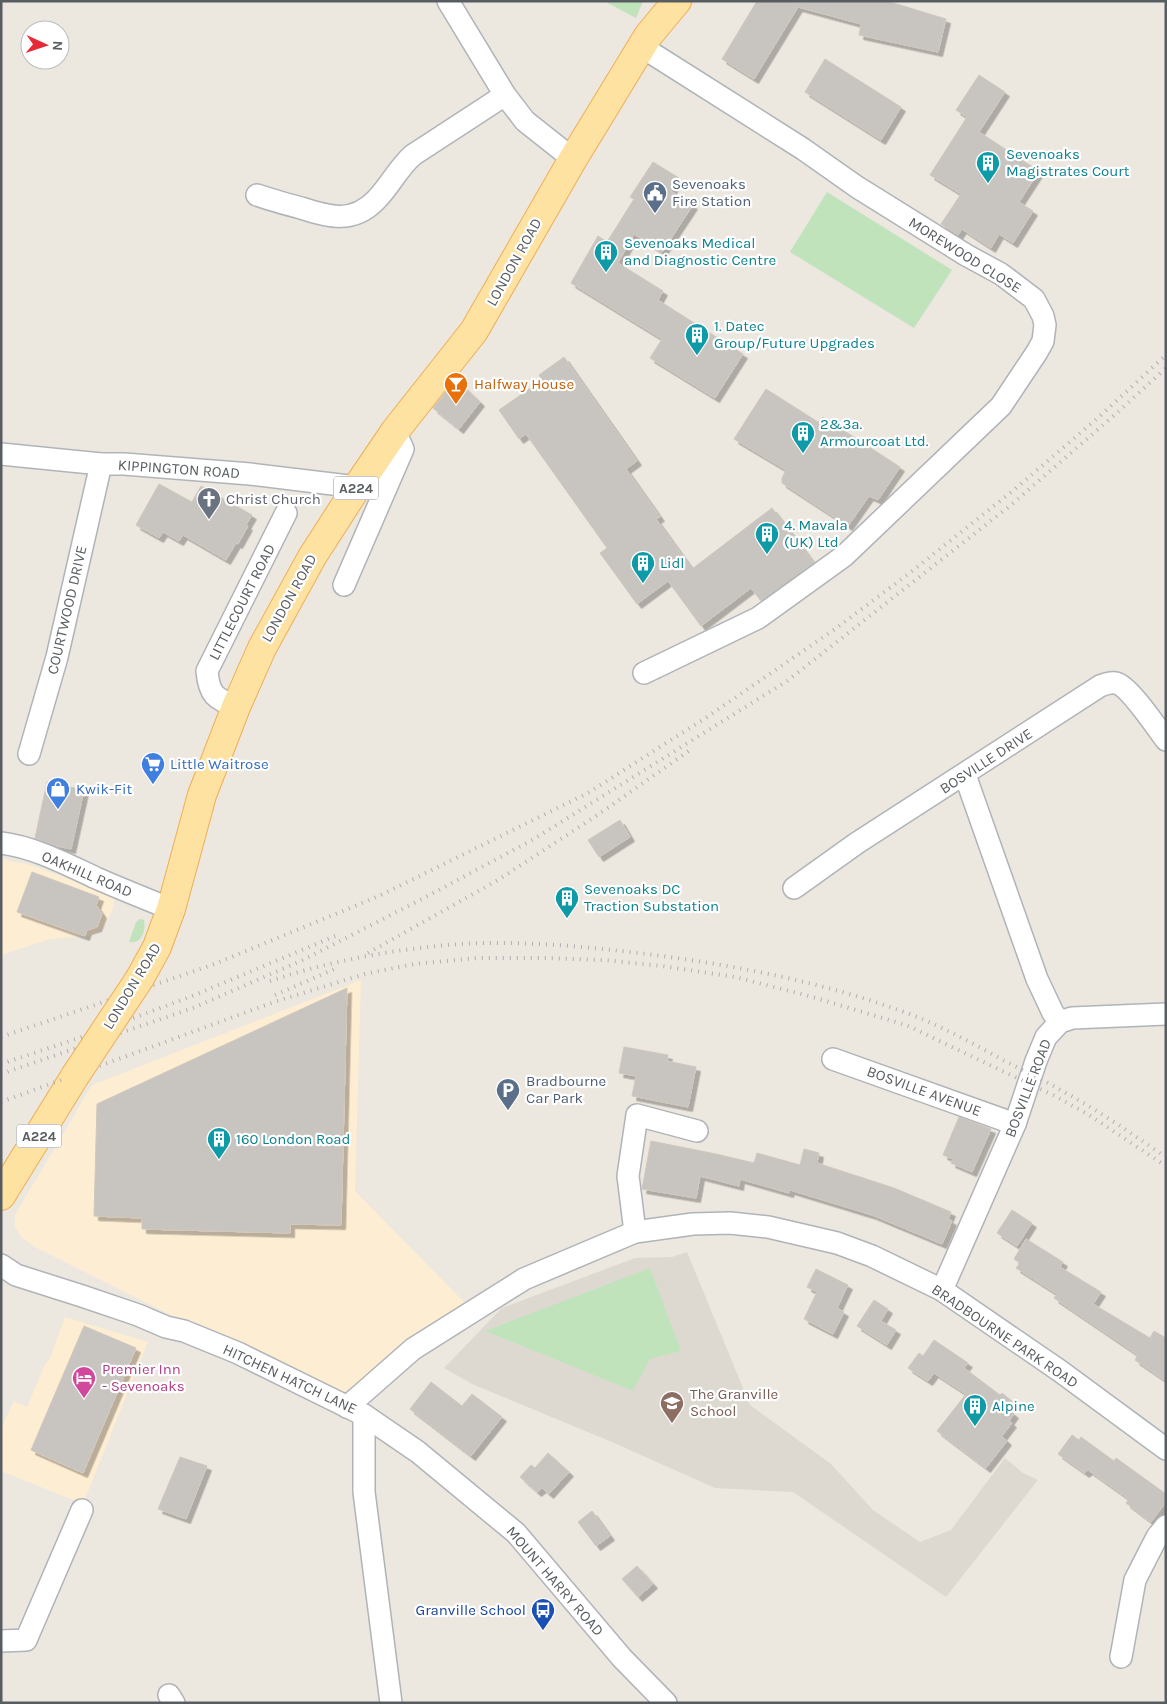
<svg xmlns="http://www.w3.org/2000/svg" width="1167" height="1704" viewBox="0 0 1167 1704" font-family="Karla,sans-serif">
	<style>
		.commercial { fill: #fdedd3 }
		.education { fill: #ddd9d1 }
		.green { fill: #c1e3bc }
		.building { fill: #c8c4bf; stroke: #d0c8be; filter: url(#shadow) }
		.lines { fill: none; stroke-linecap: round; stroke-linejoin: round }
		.minor-casing { stroke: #b0b4b8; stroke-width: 24 }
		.primary-casing { stroke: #efae55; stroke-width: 30 }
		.minor { stroke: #fff; stroke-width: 21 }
		.primary { stroke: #fee2a2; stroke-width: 28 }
		.rail { stroke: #afb0b1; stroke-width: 4; stroke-dasharray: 1 6; stroke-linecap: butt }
		.primary-bridge-casing { stroke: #efae55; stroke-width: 30; stroke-linecap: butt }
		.primary-bridge { stroke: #fee2a2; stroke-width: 28 }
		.labels { text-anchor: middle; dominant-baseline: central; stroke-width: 4.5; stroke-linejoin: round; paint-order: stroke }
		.shield { fill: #fff; stroke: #8a8e90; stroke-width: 1 }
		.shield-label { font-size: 14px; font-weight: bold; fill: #585d61 }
		.culture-label { font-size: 15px; fill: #0d838f; stroke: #fff; text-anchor: start }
		.service-label { font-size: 15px; fill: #4e5e75; stroke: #fff; text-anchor: start }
		.street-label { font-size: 15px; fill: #585d61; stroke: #fff }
		.food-label { font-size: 15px; fill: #c56008; stroke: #fff; text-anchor: start }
		.worship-label { font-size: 15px; fill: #5b616d; stroke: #fff; text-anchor: start }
		.shop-label { font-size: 15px; fill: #366cbe; stroke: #fff; text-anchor: start }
		.hotel-label { font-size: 15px; fill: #b23c85; stroke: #fff; text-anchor: start }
		.education-label { font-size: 15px; fill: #785e54; stroke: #fff; text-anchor: start }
		.transit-label { font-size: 15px; fill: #164399; stroke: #fff; text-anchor: end }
	</style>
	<defs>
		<filter id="shadow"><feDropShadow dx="4.5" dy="4.5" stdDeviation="0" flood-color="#0004"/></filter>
	</defs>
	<rect width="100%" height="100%" fill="#ece7df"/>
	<g class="commercial">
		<path d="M1 859 31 865 110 894 114 899 113 909 106 924 98 932 87 936 51 939 1 955Z"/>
		<path d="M361 980 355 1191 467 1305 336 1398 35 1247 21 1237 15 1227V1215L92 1085Z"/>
		<path d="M65 1317 148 1342 83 1504 1 1471V1428L14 1401 27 1407 45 1364 50 1358Z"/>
	</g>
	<path class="education" d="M687 1252 750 1405 831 1464 873 1510 920 1542 951 1530 1005 1458 1023 1473 1038 1480 946 1597 793 1492 715 1488 612 1442 472 1384 444 1368 502 1308 635 1258 672 1257Z"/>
	<g class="green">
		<path d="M604 1H643L636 18Z"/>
		<path d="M827 192 952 270 914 328 790 252Z"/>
		<path d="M140 919 144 920C146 931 142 944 129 942L136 922Z"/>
		<path d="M650 1268 681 1351 650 1359 633 1391 485 1331Z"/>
	</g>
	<g class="building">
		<path d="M757 1H887L946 19 938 52 859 35 861 24 798 7 754 79 722 59Z"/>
		<path d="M825 59 901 107 881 140 805 92Z"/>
		<path d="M979 75 1005 92 979 132 1039 171 1019 202 1033 211 1013 243 999 234 991 248 962 229 958 235 941 224 961 194 930 175 967 117 956 110Z"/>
		<path d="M653 162 679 178 671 191 693 205 662 252 634 234 618 263 663 291 658 300 743 354 715 398 650 358 662 339 571 283 598 236 607 242 634 199 630 197Z"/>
		<path d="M564 357 637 461 626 469 660 517 656 519 692 569 772 508 814 563 761 601 751 588 701 626 668 581 637 604 600 553 607 548 526 434 519 439 499 410 542 380 539 375Z"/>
		<path d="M456 379 480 402 459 429 433 408Z"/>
		<path d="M766 389 818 422 823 417 900 467 878 500 869 496 848 526 782 483V478L786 470 734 439Z"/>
		<path d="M159 484 192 502 201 486 252 515 246 525 248 526 238 544 236 543 226 560 183 535 179 541 163 532 159 538 136 525Z"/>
		<path d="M47 782 84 790 71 849 57 846 35 838Z"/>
		<path d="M620 820 630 837 599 857 588 840Z"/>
		<path d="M32 872 99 897 96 905 102 914 97 927 87 930 85 936 17 912Z"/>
		<path d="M347 988 341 1225 290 1224V1233L142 1229V1218L94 1216 97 1104Z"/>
		<path d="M624 1047 668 1055 667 1061 696 1067 688 1107 632 1096 636 1076 619 1073Z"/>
		<path d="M959 1117 991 1129 972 1172 951 1163 953 1159 943 1155Z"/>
		<path d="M651 1141 716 1154 754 1163 757 1153 800 1165 804 1149 819 1153 817 1163 894 1188 951 1212 948 1219 952 1221 942 1244 872 1215 790 1190 789 1193 740 1179 739 1186 700 1176 696 1198 642 1189Z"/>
		<path d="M1012 1210 1032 1223 1017 1246 997 1233Z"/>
		<path d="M1026 1239 1063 1262 1060 1267 1101 1292 1093 1304 1150 1338 1154 1331 1166 1338V1381L1135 1360 1138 1355 1054 1298 1057 1294 1016 1268 1020 1263 1014 1259Z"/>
		<path d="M816 1269 848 1285 837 1308 844 1312 833 1334 804 1319 817 1292 807 1287Z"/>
		<path d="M874 1300 888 1309 881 1321 896 1330 887 1345 857 1326Z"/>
		<path d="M84 1326 136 1348 83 1473 31 1450Z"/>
		<path d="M934 1340 968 1363 964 1368 1000 1395 1002 1393 1013 1402 1008 1409 1014 1414 1009 1421 1012 1423 1002 1436 1007 1441 986 1468 937 1431 966 1394 934 1373 928 1381 908 1368 919 1353 923 1356Z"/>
		<path d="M431 1382 462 1406 472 1394 502 1417 471 1456 410 1409Z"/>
		<path d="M1072 1435 1079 1440 1081 1437 1114 1461 1116 1458 1166 1494V1502L1151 1522 1126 1503 1129 1499 1088 1470 1085 1473 1058 1454Z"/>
		<path d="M548 1453 569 1472 549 1494 542 1488 537 1492 520 1477 531 1465 535 1468Z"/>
		<path d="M180 1457 207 1466 186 1519 158 1509Z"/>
		<path d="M592 1511 610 1536 596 1546 578 1522Z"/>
		<path d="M637 1566 653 1584 638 1597 622 1579Z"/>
	</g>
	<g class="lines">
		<g class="minor-casing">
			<g id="minor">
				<path d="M448 1 505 95 525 121 573 159"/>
				<path d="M642 47 803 149 857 187 966 255 1001 274 1034 299 1043 316 1045 325 1043 341 1037 352 1001 406 844 556 758 618 644 673"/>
				<path d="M257 195C271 200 286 204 301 208 329 217 353 224 376 200 390 186 398 168 413 155L505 95"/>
				<path d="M1 454 101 464H124L250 474 357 487"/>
				<path d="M344 585 403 449 395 431"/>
				<path d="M236 707C215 698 209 695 207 671L286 513"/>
				<path d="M29 754 57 657 101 464"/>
				<path d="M965 775 1037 979 1053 1013 1060 1022"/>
				<path d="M1 843C34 847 66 864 96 878 121 889 146 899 171 909"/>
				<path d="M794 888 857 843 1100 686C1105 684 1111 682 1116 683 1129 686 1157 728 1166 740"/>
				<path d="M833 1059 1015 1124"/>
				<path d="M635 1232 628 1176 637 1115 697 1131"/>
				<path d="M1 1265 16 1275 82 1296 138 1315 166 1327 184 1331 238 1353 364 1415 418 1452 516 1533 622 1658 666 1703"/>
				<path d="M942 1290 1015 1124 1036 1061 1046 1037 1060 1022 1072 1018 1166 1014"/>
				<path d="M347 1407 413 1349 524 1279 635 1232 693 1224 730 1223 768 1227 837 1243 872 1256 942 1290 1060 1371 1166 1449"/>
				<path d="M364 1415V1492L391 1703"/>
				<path d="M1 1641 26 1640 82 1510"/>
				<path d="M1121 1657 1135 1580 1157 1537 1166 1526"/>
				<path d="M169 1695 174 1703"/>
			</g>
		</g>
		<g class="primary-casing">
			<g id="primary">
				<path d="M140 978 157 947 171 909 202 795 236 707 262 648 312 557 357 487 395 431 474 331 573 159 648 36 677 1"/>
				<path d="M1 1196 75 1076"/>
			</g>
		</g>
		<use href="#minor" class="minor"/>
		<use href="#primary" class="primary"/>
		<g class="rail">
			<path d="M368 953 498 880 596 816 693 748"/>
			<path d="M270 981C321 964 374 953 428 947 490 939 559 944 621 951 719 962 820 980 912 1015 943 1027 972 1043 1001 1059 1022 1070 1044 1080 1064 1092 1099 1111 1131 1133 1164 1156"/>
			<path d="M275 995 339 967"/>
			<path d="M1 1037 212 965 379 896 588 793 707 717 835 629 911 572 1015 489 1100 416 1166 355"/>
			<path d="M1 1064 85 1036 190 997 340 934"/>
			<path d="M1 1074 193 1008 303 960 422 899 534 839 787 681 1011 505 1118 412 1166 368"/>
			<path d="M1 1102 277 1001 365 974 414 964 478 958H544L604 960 662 966 735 977 809 996 906 1025 1057 1097 1089 1115 1166 1166"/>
		</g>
		<g class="primary-bridge-casing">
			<path id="primary-bridge" d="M75 1076 140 978"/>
		</g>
		<use href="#primary-bridge" class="primary-bridge"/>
	</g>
	<defs>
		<g id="building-pin" transform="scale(1.25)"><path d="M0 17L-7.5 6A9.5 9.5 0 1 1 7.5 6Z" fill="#0f9aa8" stroke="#fff"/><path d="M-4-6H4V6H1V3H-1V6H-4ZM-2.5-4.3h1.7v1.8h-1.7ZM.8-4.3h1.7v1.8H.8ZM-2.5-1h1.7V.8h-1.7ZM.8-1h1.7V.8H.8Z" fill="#fff"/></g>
		<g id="civic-pin" transform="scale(1.25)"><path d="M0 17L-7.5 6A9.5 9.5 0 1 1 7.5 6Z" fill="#5c6f8a" stroke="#fff"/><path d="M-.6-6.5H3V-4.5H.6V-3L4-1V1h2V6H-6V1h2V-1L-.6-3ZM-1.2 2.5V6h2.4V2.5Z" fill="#fff"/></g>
		<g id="bar-pin" transform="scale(1.25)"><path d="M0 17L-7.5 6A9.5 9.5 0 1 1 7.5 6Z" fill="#e8710a" stroke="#fff"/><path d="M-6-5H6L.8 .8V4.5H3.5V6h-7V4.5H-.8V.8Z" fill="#fff"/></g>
		<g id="church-pin" transform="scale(1.25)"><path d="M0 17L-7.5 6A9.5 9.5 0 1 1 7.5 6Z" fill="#6b7280" stroke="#fff"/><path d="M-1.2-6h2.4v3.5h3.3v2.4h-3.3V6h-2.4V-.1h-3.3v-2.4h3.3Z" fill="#fff"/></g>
		<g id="supermarket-pin" transform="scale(1.25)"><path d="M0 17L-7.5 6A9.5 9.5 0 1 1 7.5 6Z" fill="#3f7fe0" stroke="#fff"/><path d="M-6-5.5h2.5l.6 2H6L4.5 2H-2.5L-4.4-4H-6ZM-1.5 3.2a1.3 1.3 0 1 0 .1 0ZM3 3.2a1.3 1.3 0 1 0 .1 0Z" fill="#fff"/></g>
		<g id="shop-pin" transform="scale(1.25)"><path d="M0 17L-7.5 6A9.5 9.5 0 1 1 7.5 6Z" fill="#3f7fe0" stroke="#fff"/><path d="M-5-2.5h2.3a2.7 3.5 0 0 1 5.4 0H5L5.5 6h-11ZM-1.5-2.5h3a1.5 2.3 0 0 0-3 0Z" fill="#fff"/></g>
		<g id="parking-pin" transform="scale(1.25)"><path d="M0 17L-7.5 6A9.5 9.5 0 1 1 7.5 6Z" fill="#5c6f8a" stroke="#fff"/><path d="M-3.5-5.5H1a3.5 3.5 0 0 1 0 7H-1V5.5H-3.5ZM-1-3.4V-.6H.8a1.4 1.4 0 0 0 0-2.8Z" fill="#fff"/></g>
		<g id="hotel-pin" transform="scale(1.25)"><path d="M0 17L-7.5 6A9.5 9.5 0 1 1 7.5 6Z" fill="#d1479c" stroke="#fff"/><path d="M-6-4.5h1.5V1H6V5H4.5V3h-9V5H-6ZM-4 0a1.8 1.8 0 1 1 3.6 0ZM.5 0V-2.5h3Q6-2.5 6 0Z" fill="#fff"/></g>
		<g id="school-pin" transform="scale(1.25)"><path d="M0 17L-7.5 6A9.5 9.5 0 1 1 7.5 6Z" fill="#8d6e63" stroke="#fff"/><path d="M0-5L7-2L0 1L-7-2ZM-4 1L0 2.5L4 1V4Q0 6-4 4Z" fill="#fff"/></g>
		<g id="bus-pin" transform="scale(1.25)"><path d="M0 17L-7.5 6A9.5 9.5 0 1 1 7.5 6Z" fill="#1a4fb4" stroke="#fff"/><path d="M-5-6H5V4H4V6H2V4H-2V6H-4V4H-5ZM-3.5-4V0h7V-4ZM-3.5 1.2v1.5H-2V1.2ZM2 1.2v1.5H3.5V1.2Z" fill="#fff"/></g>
	</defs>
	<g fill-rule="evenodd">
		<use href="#building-pin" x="988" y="163"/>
		<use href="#civic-pin" x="655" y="193"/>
		<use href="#building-pin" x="606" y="252"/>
		<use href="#building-pin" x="697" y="335"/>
		<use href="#bar-pin" x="456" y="384"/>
		<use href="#building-pin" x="803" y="433"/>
		<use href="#church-pin" x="209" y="499"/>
		<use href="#building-pin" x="767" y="534"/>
		<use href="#building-pin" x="643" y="563"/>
		<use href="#supermarket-pin" x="153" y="764"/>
		<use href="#shop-pin" x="58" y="789"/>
		<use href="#building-pin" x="567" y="898"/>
		<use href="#parking-pin" x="508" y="1090"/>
		<use href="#building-pin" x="219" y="1139"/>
		<use href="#hotel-pin" x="84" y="1378"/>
		<use href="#school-pin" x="672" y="1403"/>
		<use href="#building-pin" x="975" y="1406"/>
		<use href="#bus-pin" x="543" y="1610"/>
	</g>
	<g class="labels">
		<g class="shield">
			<rect x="333.5" y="476.5" width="45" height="23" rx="4"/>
			<rect x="16.5" y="1124.5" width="45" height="23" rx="4"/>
		</g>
		<g class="shield-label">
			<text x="356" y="488">A224</text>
			<text x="39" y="1136">A224</text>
		</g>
		<g class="culture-label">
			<text x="1006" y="154">Sevenoaks<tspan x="1006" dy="17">Magistrates Court</tspan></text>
			<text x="624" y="243">Sevenoaks Medical<tspan x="624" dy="17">and Diagnostic Centre</tspan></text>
			<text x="714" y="326">1. Datec<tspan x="714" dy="17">Group/Future Upgrades</tspan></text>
			<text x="820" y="424">2&amp;3a.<tspan x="820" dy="17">Armourcoat Ltd.</tspan></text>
			<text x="784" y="525">4. Mavala<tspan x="784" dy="17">(UK) Ltd</tspan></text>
			<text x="660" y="563">Lidl</text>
			<text x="584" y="889">Sevenoaks DC<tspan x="584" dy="17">Traction Substation</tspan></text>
			<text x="236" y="1139">160 London Road</text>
			<text x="992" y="1406">Alpine</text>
		</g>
		<g class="service-label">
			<text x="672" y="184">Sevenoaks<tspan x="672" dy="17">Fire Station</tspan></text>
			<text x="526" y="1081">Bradbourne<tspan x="526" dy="17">Car Park</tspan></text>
		</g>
		<g class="street-label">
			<text transform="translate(965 255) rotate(32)">MOREWOOD CLOSE</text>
			<text transform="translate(514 262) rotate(-61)">LONDON ROAD</text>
			<text transform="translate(179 469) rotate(4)">KIPPINGTON ROAD</text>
			<text transform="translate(289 598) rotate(-61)">LONDON ROAD</text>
			<text transform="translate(242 602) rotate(-63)">LITTLECOURT ROAD</text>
			<text transform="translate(67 610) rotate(-77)">COURTWOOD DRIVE</text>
			<text transform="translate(986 761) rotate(-33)">BOSVILLE DRIVE</text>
			<text transform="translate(87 874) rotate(23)">OAKHILL ROAD</text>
			<text transform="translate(132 986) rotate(-59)">LONDON ROAD</text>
			<text transform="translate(1028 1088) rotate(-69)">BOSVILLE ROAD</text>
			<text transform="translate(924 1091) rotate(20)">BOSVILLE AVENUE</text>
			<text transform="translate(1005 1336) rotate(34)">BRADBOURNE PARK ROAD</text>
			<text transform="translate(290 1379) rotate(25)">HITCHEN HATCH LANE</text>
			<text transform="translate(555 1581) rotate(49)">MOUNT HARRY ROAD</text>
		</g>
		<g class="food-label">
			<text x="474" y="384">Halfway House</text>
		</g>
		<g class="worship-label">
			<text x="226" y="499">Christ Church</text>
		</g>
		<g class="shop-label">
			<text x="170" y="764">Little Waitrose</text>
			<text x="76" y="789">Kwik-Fit</text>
		</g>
		<g class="hotel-label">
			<text x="102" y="1369">Premier Inn<tspan x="102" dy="17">- Sevenoaks</tspan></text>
		</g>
		<g class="education-label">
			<text x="690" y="1394">The Granville<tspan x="690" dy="17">School</tspan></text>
		</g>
		<g class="transit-label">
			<text x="526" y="1610">Granville School</text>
		</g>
	</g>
	<rect width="1167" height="1704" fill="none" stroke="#585d61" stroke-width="5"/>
	<g transform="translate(45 45) rotate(93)"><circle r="24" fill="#ffffff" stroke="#bcbec0"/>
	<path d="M0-4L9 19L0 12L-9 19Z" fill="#e62b37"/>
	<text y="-8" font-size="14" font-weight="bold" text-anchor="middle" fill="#585d61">N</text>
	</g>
</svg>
